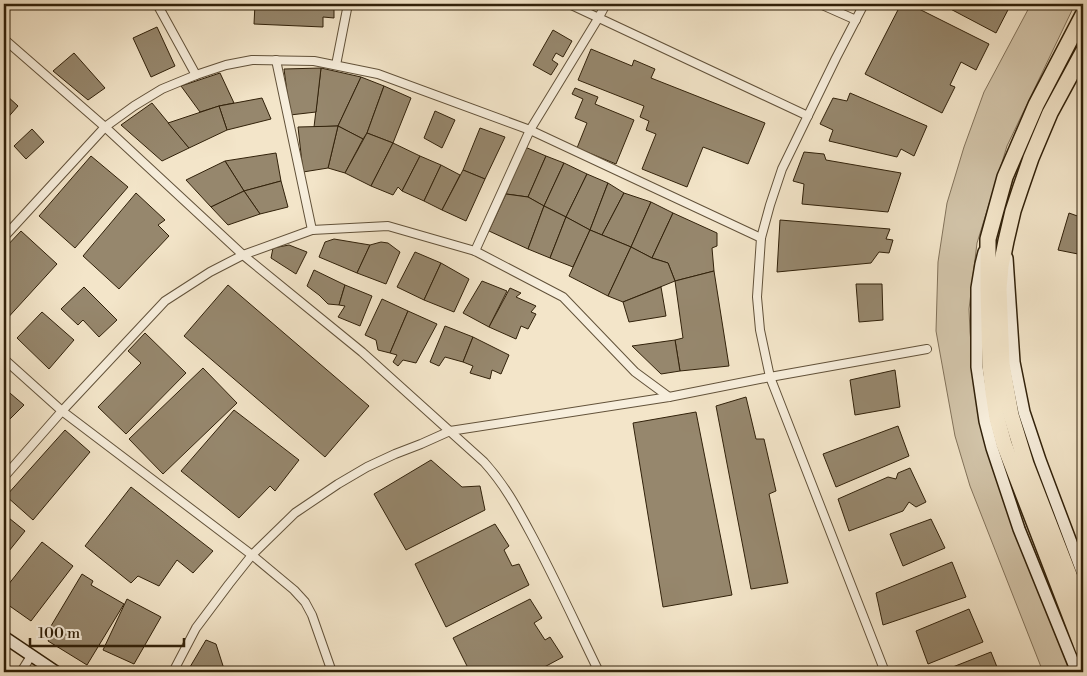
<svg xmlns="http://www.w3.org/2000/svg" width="1087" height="676" viewBox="0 0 1087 676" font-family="'Libre Bodoni',serif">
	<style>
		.green { fill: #d2c4a9; stroke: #82725a }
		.building { fill: #96876d; stroke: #31210a }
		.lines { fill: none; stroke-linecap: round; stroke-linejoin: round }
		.street-casing { stroke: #62523a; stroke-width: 10 }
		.secondary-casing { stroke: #31210a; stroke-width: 14 }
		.highway-casing { stroke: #31210a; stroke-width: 18 }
		.street { stroke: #f7eedc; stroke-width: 8 }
		.secondary { stroke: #f7eedc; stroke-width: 11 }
		.highway { stroke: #f3e5c9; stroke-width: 15 }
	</style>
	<rect width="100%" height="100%" fill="#f3e5c9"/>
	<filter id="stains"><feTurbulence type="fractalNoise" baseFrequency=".004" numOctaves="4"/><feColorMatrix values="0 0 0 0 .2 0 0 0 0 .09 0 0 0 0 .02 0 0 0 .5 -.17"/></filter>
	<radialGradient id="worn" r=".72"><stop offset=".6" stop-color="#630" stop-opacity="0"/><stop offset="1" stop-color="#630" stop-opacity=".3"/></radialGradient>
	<path class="green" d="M1031 4H1075L1007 146 977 243 969 309 970 332 977 406 1070 672H1043L970 486 955 436 936 331 938 262 947 203 964 147 984 92Z"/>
	<g class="building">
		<path d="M255 4H334V18L323 17V27L254 24Z"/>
		<path d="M901 4H909L989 44 976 70 961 62 950 85 955 87 942 113 865 74Z"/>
		<path d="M941 4H1011L996 33Z"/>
		<path d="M157 27 175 66 151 77 133 38Z"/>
		<path d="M553 30 572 41 563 57 556 53 552 60 558 64 551 75 533 65Z"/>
		<path d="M591 49 632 66 634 60 655 69 651 78 765 123 748 164 703 147 687 187 642 169 656 134 646 130 649 121 640 117 644 106 578 80Z"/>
		<path d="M74 53 105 88 88 100 53 71Z"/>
		<path d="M321 68 361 77 338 126 314 127Z"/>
		<path d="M321 68 316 112 290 115 284 69Z"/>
		<path d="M220 73 234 103 219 106 200 112 181 86Z"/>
		<path d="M361 77 384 86 367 133 363 139 338 126Z"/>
		<path d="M384 86 411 98 393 143 367 133Z"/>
		<path d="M575 88 598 97 595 104 634 120 616 164 577 148 587 123 575 118 583 99 572 94Z"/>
		<path d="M850 93 927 126 914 156 901 149 897 157 829 141 833 130 820 124 833 98 847 101Z"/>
		<path d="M6 95 18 106 4 122V97Z"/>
		<path d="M262 98 271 119 227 130 219 106Z"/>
		<path d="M152 103 189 148 162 161 121 125Z"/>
		<path d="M219 106 227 130 189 148 168 123Z"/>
		<path d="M435 111 455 120 442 148 424 138Z"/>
		<path d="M338 126 363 139 345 173 328 168Z"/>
		<path d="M338 126 328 168 303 172 298 127Z"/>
		<path d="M480 128 505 137 485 179 463 170Z"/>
		<path d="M32 129 44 142 26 159 14 146Z"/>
		<path d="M367 133 393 143 371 186 345 173Z"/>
		<path d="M393 143 420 156 402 191 398 187 393 195 371 186Z"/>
		<path d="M525 147 546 156 528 197 506 194Z"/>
		<path d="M804 152 824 154 826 160 901 173 888 212 802 204 804 184 793 181Z"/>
		<path d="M276 153 281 181 244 191 225 161Z"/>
		<path d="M91 156 128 187 75 248 39 216Z"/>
		<path d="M420 156 441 165 424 201 402 191Z"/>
		<path d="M546 156 564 163 544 206 528 197Z"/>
		<path d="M225 161 244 191 211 207 186 180Z"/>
		<path d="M564 163 587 174 566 217 544 206Z"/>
		<path d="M441 165 460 175 442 210 424 201Z"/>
		<path d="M463 170 485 179 466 221 442 210Z"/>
		<path d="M587 174 608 183 590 230 566 217Z"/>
		<path d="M281 181 288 207 260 214 244 191Z"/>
		<path d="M608 183 624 193 602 235 590 230Z"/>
		<path d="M244 191 260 214 228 225 211 207Z"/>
		<path d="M136 193 165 220 158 225 169 236 119 289 83 256Z"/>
		<path d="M624 193 651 202 631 247 602 235Z"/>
		<path d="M506 194 528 197 544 206 528 249 489 231Z"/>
		<path d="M651 202 673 213 652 258 631 247Z"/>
		<path d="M544 206 566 217 550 258 528 249Z"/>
		<path d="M673 213 717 233V246L712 248 714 271 675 281 668 263 652 258Z"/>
		<path d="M1069 213 1083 218V255L1058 250Z"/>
		<path d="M566 217 590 230 573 267 550 258Z"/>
		<path d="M780 220 890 229 886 239 893 240 889 253 879 252 871 263 777 272Z"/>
		<path d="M590 230 631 247 608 296 569 276Z"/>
		<path d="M21 231 57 264 4 322V249Z"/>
		<path d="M334 239 370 245 357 273 319 257 325 242Z"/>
		<path d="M381 242 388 243 400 252 386 284 357 273 370 245Z"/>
		<path d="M289 245 307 252 296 274 271 258 273 248Z"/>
		<path d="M631 247 652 258 668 263 675 281 623 302 608 296Z"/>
		<path d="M415 252 441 263 424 300 397 287Z"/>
		<path d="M441 263 469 279 454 312 424 300Z"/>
		<path d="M314 270 345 285 339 305 328 304 319 295 307 286Z"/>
		<path d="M714 271 729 366 680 371 675 340 683 338 675 281Z"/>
		<path d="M482 281 507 291 489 327 463 313Z"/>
		<path d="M856 284H882L883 320 859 322Z"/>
		<path d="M228 285 369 406 325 457 184 336Z"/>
		<path d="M345 285 372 296 360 326 338 317 345 306 339 305Z"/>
		<path d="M84 287 117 320 99 337 83 320 78 325 61 309Z"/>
		<path d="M661 287 666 316 629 322 623 302Z"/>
		<path d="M510 288 521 293 516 297 536 306 531 312 536 314 528 329 521 326 516 339 489 327Z"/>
		<path d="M382 299 408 311 390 353 378 350 376 340 365 335Z"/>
		<path d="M408 311 437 324 416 363 403 360 398 366 393 362 397 355 390 353Z"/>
		<path d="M42 312 74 340 49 369 17 338Z"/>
		<path d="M445 326 473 337 463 362 445 357 439 366 430 362Z"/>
		<path d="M145 333 186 373 126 434 98 407 141 363 128 351Z"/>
		<path d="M473 337 509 355 501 374 492 370 490 379 470 373 473 366 463 362Z"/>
		<path d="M675 340 680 371 661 374 632 346Z"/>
		<path d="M203 368 237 403 163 474 129 439Z"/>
		<path d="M895 370 900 407 855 415 850 380Z"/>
		<path d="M4 388 24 405 4 425Z"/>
		<path d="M746 397 756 439H764L776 491 769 494 788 583 751 589 716 406Z"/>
		<path d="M234 410 299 460 275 491 270 486 239 518 181 471Z"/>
		<path d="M696 412 732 595 663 607 633 423Z"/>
		<path d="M898 426 909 456 836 487 823 454Z"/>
		<path d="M65 430 90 452 33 520 6 496Z"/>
		<path d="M431 460 462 487 480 486 485 510 406 550 374 494Z"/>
		<path d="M910 468 926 502 916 507 909 502 903 511 849 531 838 499 888 477 896 479 898 473Z"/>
		<path d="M131 487 213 551 193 573 177 560 159 586 138 576 131 583 85 546Z"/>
		<path d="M4 514 25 531 5 556 4 554Z"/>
		<path d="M931 519 945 548 903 566 890 534Z"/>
		<path d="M495 524 509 546 504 550 512 566 519 564 529 585 446 627 415 564Z"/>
		<path d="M42 542 73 566 31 621 4 602V590Z"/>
		<path d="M952 562 966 597 883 625 876 593Z"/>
		<path d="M82 574 93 581 91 585 124 604 87 665 48 641 52 633 48 631Z"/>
		<path d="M127 599 161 617 134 664 103 650Z"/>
		<path d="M530 599 542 618 534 623 545 640 550 637 563 657 535 672H470L453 638Z"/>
		<path d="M969 609 983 642 928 664 916 631Z"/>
		<path d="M206 640 216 644 225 672H187Z"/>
		<path d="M991 652 999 672H940Z"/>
	</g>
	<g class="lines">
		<g class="street-casing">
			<g id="street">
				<path d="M157 4 196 75"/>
				<path d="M569 4 808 116"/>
				<path d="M820 4 856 20"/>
				<path d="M864 4 836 58 782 169 770 205 761 238 757 297 760 330 770 377 885 672"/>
				<path d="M4 39 105 127 243 255 362 352 484 462C504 484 516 506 530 532 555 578 576 625 599 672"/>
				<path d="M276 60 312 230"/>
				<path d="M336 65 348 4"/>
				<path d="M4 237 105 127 134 106 162 89 196 75 226 65 252 60 314 61 378 74 530 130 761 238"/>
				<path d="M475 251 530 130 599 17 606 4"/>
				<path d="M4 359 62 411 252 555 294 590 305 602 312 615 332 672"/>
				<path d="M4 477 62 411 165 301 210 272 243 255 312 230 388 226 475 251 563 297 635 372 669 397"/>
				<path d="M21 672 31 656"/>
				<path d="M173 672 196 628 229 584 252 555 295 513 338 484 367 467 395 454 421 444 450 431 669 397 770 377 927 349"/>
			</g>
		</g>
		<g class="secondary-casing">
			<g id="secondary">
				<path d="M984 252 981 264 977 288V367L985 421 992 448 1019 529 1077 672"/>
				<path d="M1007 258 1014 362 1024 412 1040 460 1083 574"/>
				<path d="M4 637 56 672"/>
			</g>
		</g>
		<g class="highway-casing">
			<g id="highway">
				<path d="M1083 15 1036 105 1005 177 988 239V288L990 366 993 392 997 418 1004 444 1083 649"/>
				<path d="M1083 52 1050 113 1031 158 1021 187 1013 211 1006 241 1001 266 999 289 1002 364 1011 415 1026 464 1083 611"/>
			</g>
		</g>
		<use href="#street" class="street"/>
		<use href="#secondary" class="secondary"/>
		<use href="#highway" class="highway"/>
	</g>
	<rect width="1087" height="676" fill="none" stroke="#f3e5c9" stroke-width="20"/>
	<rect x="5" y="5" width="1077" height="666" fill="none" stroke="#31210a" stroke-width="2.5"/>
	<rect x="10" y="10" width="1067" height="656" fill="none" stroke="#31210a"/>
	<path d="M30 638v8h154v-8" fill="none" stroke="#31210a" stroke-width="2.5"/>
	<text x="38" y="638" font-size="15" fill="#31210a" stroke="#f7eedc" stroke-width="4" paint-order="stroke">100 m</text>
	<rect width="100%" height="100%" filter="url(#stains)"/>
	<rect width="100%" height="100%" fill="url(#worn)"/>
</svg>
